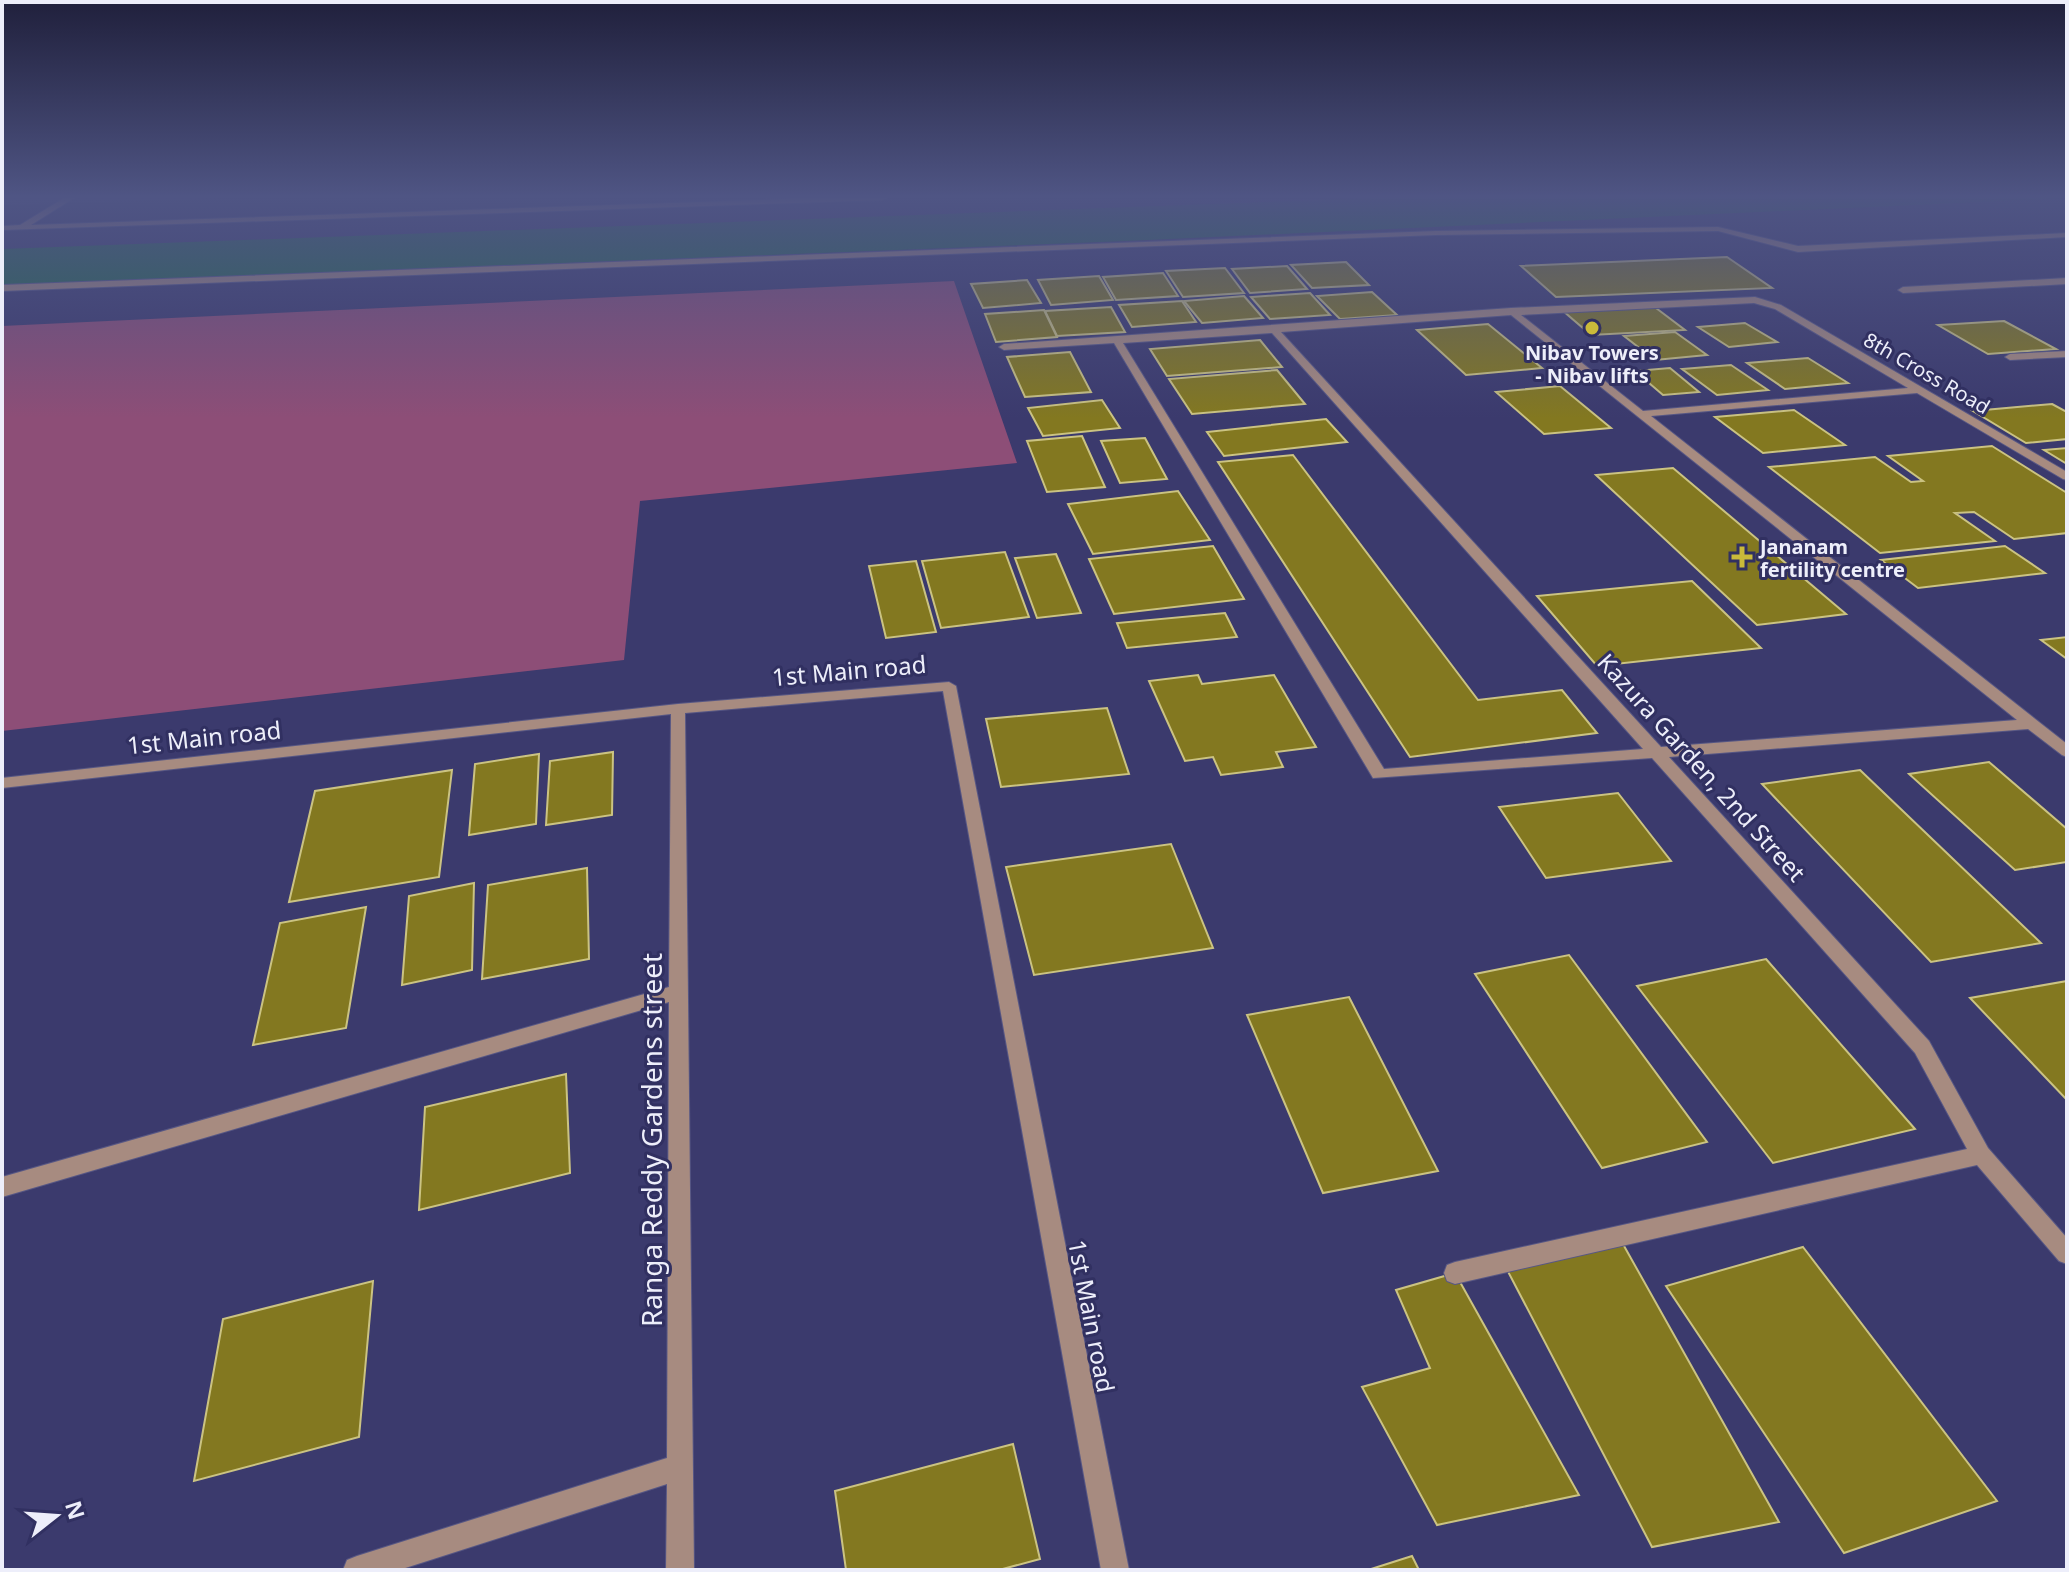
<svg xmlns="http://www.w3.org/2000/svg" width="2069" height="1572" viewBox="0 0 2069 1572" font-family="'Noto Sans',sans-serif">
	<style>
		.built { fill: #44437d }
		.green { fill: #8d4e77 }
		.water { fill: #216749 }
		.building { fill: #837820; stroke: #cbc382; stroke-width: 2 }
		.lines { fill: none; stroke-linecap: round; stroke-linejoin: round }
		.street-casing { stroke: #575784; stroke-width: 2 }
		.street { fill: #a78b80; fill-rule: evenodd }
		.poi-dot { fill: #caba3a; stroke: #313061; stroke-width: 3 }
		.labels { text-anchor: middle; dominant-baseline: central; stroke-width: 6; stroke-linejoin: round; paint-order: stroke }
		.far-poi-label { font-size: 20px; font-weight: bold; fill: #edeefa; stroke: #313061 }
		.far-street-label { font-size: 20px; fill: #edeefa; stroke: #313061 }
		.street-label { font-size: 24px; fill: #edeefa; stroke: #313061 }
		.near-street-label { font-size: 28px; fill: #edeefa; stroke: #313061 }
	</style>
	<rect width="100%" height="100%" fill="#3b3a6d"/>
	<path class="built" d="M2 198H234L2 205Z"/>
	<path class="green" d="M954 281 1017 463 640 501 624 660 2 731V326Z"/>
	<path class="water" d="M1373 198H2067L1126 241 2 285V249Z"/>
	<g class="building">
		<path d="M1727 257 1772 288 1556 297 1521 266Z"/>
		<path d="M1346 262 1369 285 1312 288 1291 265Z"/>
		<path d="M1287 266 1307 289 1250 293 1232 269Z"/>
		<path d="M1225 268 1244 293 1183 297 1166 271Z"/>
		<path d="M1163 273 1178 296 1116 300 1103 277Z"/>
		<path d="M1099 276 1113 300 1051 305 1038 280Z"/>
		<path d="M1027 280 1041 303 983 308 971 284Z"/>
		<path d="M1372 292 1397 315 1340 319 1317 296Z"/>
		<path d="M1310 293 1330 315 1270 319 1251 297Z"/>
		<path d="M1244 296 1263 318 1202 323 1184 301Z"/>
		<path d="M1182 301 1196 322 1132 327 1119 305Z"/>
		<path d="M1652 305 1685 330 1591 335 1562 310Z"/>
		<path d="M1111 307 1125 332 1057 336 1045 311Z"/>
		<path d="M1044 310 1057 337 996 342 985 314Z"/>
		<path d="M2004 321 2056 349 1988 354 1938 325Z"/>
		<path d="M1745 323 1777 342 1729 347 1698 327Z"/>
		<path d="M1488 324 1542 368 1466 375 1417 330Z"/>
		<path d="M1675 332 1707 355 1655 360 1624 336Z"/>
		<path d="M1260 340 1282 367 1167 376 1150 349Z"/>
		<path d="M1070 352 1091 392 1025 397 1007 357Z"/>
		<path d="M1808 358 1848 383 1785 389 1747 363Z"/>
		<path d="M1731 365 1768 390 1717 395 1682 369Z"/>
		<path d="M1670 368 1699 392 1663 395 1635 371Z"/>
		<path d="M1277 370 1305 404 1192 414 1169 379Z"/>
		<path d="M1560 386 1611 428 1544 434 1496 392Z"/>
		<path d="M1102 400 1120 428 1043 436 1028 408Z"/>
		<path d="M2052 404 2067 412V439L2026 443 1973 411Z"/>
		<path d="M1794 410 1845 445 1763 453 1715 417Z"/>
		<path d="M1326 419 1347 442 1224 456 1207 432Z"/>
		<path d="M1082 436 1105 487 1047 492 1027 441Z"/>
		<path d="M1145 438 1167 479 1120 483 1101 441Z"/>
		<path d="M1992 446 2067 493V533L2014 539 1974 512 1955 513 1995 541 1880 553 1769 467 1875 457 1911 482 1923 481 1888 456Z"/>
		<path d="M2067 448V464L2044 450Z"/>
		<path d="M1293 455 1478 700 1562 690 1597 733 1410 757 1218 462Z"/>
		<path d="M1673 468 1846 614 1757 625 1596 475Z"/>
		<path d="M1178 491 1210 540 1093 554 1068 504Z"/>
		<path d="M1213 546 1244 599 1114 614 1089 559Z"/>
		<path d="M2005 546 2045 573 1918 588 1881 560Z"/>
		<path d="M1005 552 1029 617 941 628 922 561Z"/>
		<path d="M1056 554 1081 613 1037 618 1015 558Z"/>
		<path d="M916 561 936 632 886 638 869 566Z"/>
		<path d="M1692 581 1761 648 1597 666 1537 596Z"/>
		<path d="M1225 613 1237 637 1127 648 1117 623Z"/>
		<path d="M2067 637V659L2041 640Z"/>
		<path d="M1198 675 1202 684 1274 675 1316 747 1276 752 1283 767 1221 775 1213 757 1185 761 1149 681Z"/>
		<path d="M1107 708 1129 774 1001 787 986 719Z"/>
		<path d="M613 752 612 815 546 825 550 761Z"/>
		<path d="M539 754 536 824 469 835 475 764Z"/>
		<path d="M1989 762 2067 829V862L2015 870 1909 774Z"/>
		<path d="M452 770 439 877 289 902 315 791Z"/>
		<path d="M1860 770 2041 943 1931 962 1762 784Z"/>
		<path d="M1618 793 1671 861 1546 878 1499 807Z"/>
		<path d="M1171 844 1213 948 1034 975 1006 867Z"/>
		<path d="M587 868 589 959 482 979 488 885Z"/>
		<path d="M474 883 472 970 402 985 409 896Z"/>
		<path d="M366 907 346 1028 253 1045 280 923Z"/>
		<path d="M1569 955 1707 1142 1602 1168 1475 974Z"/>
		<path d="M1766 959 1915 1129 1773 1163 1637 986Z"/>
		<path d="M2067 981V1100L1970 998Z"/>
		<path d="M1349 997 1438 1171 1323 1193 1247 1015Z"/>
		<path d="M566 1074 570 1173 419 1210 425 1107Z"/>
		<path d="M1619 1237 1779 1522 1652 1547 1503 1262Z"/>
		<path d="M1803 1247 1997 1501 1844 1553 1666 1286Z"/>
		<path d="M1455 1273 1579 1495 1437 1525 1362 1387 1430 1368 1396 1290Z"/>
		<path d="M373 1281 359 1437 194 1481 223 1319Z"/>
		<path d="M1013 1444 1040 1559 999 1570H846L835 1491Z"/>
		<path d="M1412 1556 1419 1570H1368Z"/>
	</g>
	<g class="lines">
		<g class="street-casing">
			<g id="street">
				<path d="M64 198H74L31 225 813 198H887L883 200 2 230V226L20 225Z"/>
				<path d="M1718 227 1798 246 2067 233V237L1798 252 1718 231 1436 235 2 291V285L1436 231Z"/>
				<path d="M2067 278V284L1903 293 1898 290 1903 287Z"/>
				<path d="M1755 297 1781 305 2067 472V480L2063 479 1917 393 1651 416 2067 744V757L2062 755 2028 729 1669 757 1929 1041 1988 1148 2067 1238V1264L2059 1261 1977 1165 1455 1284 1447 1281 1444 1273 1447 1265 1455 1262 1967 1149 1915 1053 1652 758 1373 778 1114 343 1004 350 999 347 1004 344 1511 308ZM1754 303 1775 309 1908 388 1643 411 1521 315ZM1511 315 2017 720 1661 747 1281 332ZM1271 333H1272L1643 749 1384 769 1123 343Z"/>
				<path d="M2067 351V357L2010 360 2005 357 2010 354Z"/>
				<path d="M949 682 956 686 1129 1570H1101L943 691 685 713 694 1570H666L667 1484 399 1570H343L347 1560 357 1556 667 1458 669 1002 2 1197V1177L669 987 671 714 2 788V778L678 704Z"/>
			</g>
		</g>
		<use href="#street" class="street"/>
	</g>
	<linearGradient id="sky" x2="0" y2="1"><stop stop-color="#20203c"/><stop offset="0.47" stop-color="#4f5584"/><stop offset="1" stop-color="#4f5584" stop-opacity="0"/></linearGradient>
	<rect width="2069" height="418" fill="url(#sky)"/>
	<g class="poi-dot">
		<circle cx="1592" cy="328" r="8"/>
		<path d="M1738 545h8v8h8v8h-8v8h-8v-8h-8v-8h8z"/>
	</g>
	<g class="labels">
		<g class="far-poi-label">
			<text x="1592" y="352">Nibav Towers<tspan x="1592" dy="23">- Nibav lifts</tspan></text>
			<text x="1760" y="546" text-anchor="start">Jananam<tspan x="1760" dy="23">fertility centre</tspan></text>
		</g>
		<g class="far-street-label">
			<text transform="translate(1927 373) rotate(30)">8th Cross Road</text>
		</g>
		<g class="street-label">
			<text transform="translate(849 670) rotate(-5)">1st Main road</text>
			<text transform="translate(204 737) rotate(-6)">1st Main road</text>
			<text transform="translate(1702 767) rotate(48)">Kazura Garden, 2nd Street</text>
			<text transform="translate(1092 1316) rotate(79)">1st Main road</text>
		</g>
		<g class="near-street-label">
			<text transform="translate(651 1140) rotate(-90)">Ranga Reddy Gardens street</text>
		</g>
	</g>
	<rect width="2069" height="1572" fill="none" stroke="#edeefa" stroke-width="8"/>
	<g transform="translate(56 1516) rotate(73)" stroke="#313061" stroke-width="6" paint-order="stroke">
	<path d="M0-6L14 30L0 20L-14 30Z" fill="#edeefa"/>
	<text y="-12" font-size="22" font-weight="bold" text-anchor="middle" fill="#edeefa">N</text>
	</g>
</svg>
